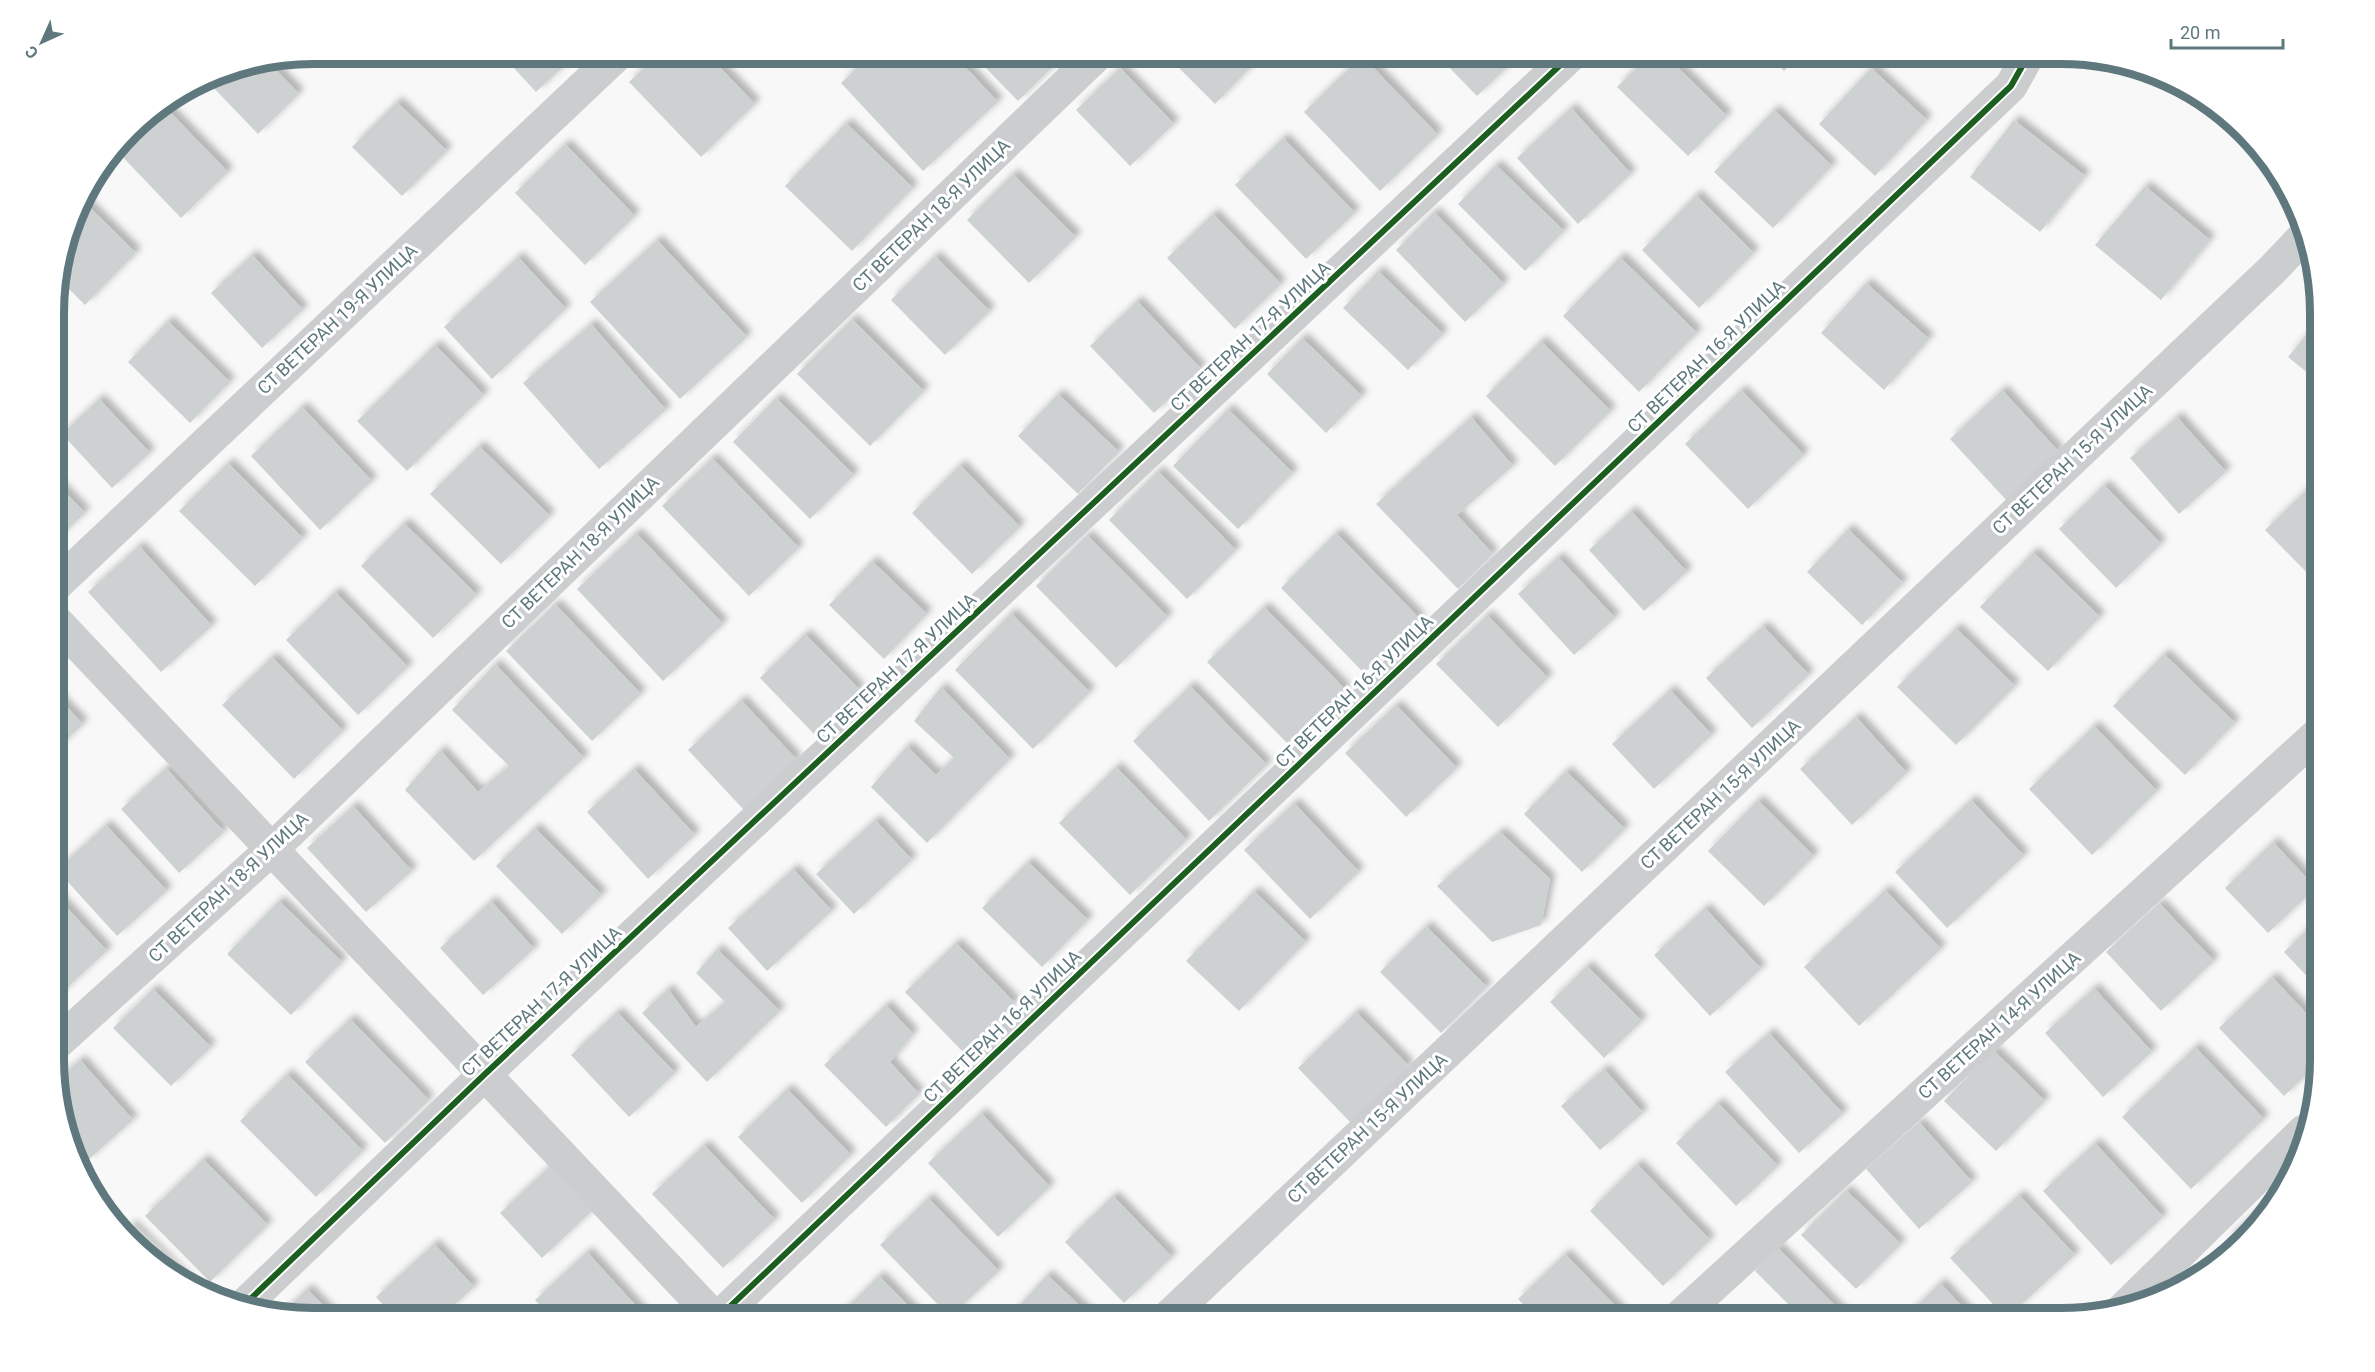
<svg xmlns="http://www.w3.org/2000/svg" width="2375" height="1372" viewBox="0 0 2375 1372" font-family="Roboto,sans-serif">
	<style>
		.building { fill: #ced1d1; filter: url(#shadow) }
		.lines { fill: none; stroke-linecap: round; stroke-linejoin: round }
		.street { stroke: #cbcdce; stroke-width: 33 }
		.cycleway-casing { stroke: #fff; stroke-width: 10 }
		.cycleway { stroke: #1b5e20; stroke-width: 6 }
		.labels { text-anchor: middle; dominant-baseline: central; stroke-width: 6; stroke-linejoin: round; paint-order: stroke }
		.street-label { font-size: 18px; fill: #5e787e; stroke: #fff }
		.rim { fill: none; stroke: #5e787e; stroke-width: 8 }
	</style>
	<defs>
		<filter id="shadow"><feDropShadow dx="5.5" dy="-5.5" stdDeviation="3" flood-color="#0004"/></filter>
	</defs>
	<rect width="100%" height="100%" fill="#f8f8f8"/>
	<g class="building">
		<path d="M501 54H577L536 92Z"/>
		<path d="M658 54H707L755 104 701 157 629 82Z"/>
		<path d="M872 54H953L998 102 923 171 841 83Z"/>
		<path d="M972 54H1066L1018 101Z"/>
		<path d="M1165 54H1246L1255 63 1215 104Z"/>
		<path d="M1436 54H1521L1477 96Z"/>
		<path d="M1650 54H1664L1727 116 1688 156 1617 87Z"/>
		<path d="M1768 54H1802L1784 71Z"/>
		<path d="M1362 56 1438 135 1380 191 1304 112Z"/>
		<path d="M269 63 299 94 258 134 205 79 214 74Z"/>
		<path d="M1120 68 1174 124 1130 166 1076 110Z"/>
		<path d="M1871 68 1927 120 1875 176 1819 124Z"/>
		<path d="M397 102 447 151 402 196 352 147Z"/>
		<path d="M163 105 228 172 181 218 117 151 142 119Z"/>
		<path d="M1571 108 1631 174 1578 224 1517 158Z"/>
		<path d="M1774 110 1832 166 1773 228 1714 172Z"/>
		<path d="M2014 120 2085 176 2040 232 1970 177Z"/>
		<path d="M846 123 913 188 852 251 785 186Z"/>
		<path d="M1283 138 1355 213 1306 259 1235 185Z"/>
		<path d="M565 144 635 216 585 265 515 193Z"/>
		<path d="M1496 165 1564 231 1525 271 1458 204Z"/>
		<path d="M1013 174 1076 237 1029 283 967 220Z"/>
		<path d="M2145 186 2210 240 2161 300 2095 245Z"/>
		<path d="M1696 195 1754 253 1699 308 1642 250Z"/>
		<path d="M81 199 136 253 85 305 57 277Z"/>
		<path d="M1434 212 1504 284 1465 322 1396 250Z"/>
		<path d="M1213 214 1281 284 1235 329 1167 258Z"/>
		<path d="M657 240 747 337 680 399 590 302Z"/>
		<path d="M252 255 303 310 262 348 211 293Z"/>
		<path d="M935 256 990 311 945 355 891 300Z"/>
		<path d="M518 257 566 309 492 379 444 327Z"/>
		<path d="M1620 257 1697 333 1639 392 1563 316Z"/>
		<path d="M1378 271 1443 334 1408 370 1343 308Z"/>
		<path d="M1866 283 1929 339 1884 390 1821 333Z"/>
		<path d="M1137 301 1201 369 1154 413 1090 346Z"/>
		<path d="M852 319 924 391 870 446 797 374Z"/>
		<path d="M168 321 230 382 190 423 128 362Z"/>
		<path d="M591 324 666 410 599 469 523 383Z"/>
		<path d="M2315 324 2320 329V383L2288 357Z"/>
		<path d="M1302 338 1362 396 1326 433 1267 374Z"/>
		<path d="M1541 341 1611 411 1555 466 1486 396Z"/>
		<path d="M435 345 484 395 407 471 357 421Z"/>
		<path d="M1741 390 1804 455 1748 509 1685 444Z"/>
		<path d="M2002 390 2059 452 2007 501 1950 439Z"/>
		<path d="M1058 394 1119 452 1078 494 1018 436Z"/>
		<path d="M776 398 854 475 810 519 733 442Z"/>
		<path d="M99 399 150 453 112 488 62 434Z"/>
		<path d="M302 407 372 481 320 530 251 456Z"/>
		<path d="M1228 409 1293 473 1238 529 1173 466Z"/>
		<path d="M1471 417 1513 466 1457 515 1493 554 1458 589 1376 504Z"/>
		<path d="M2177 417 2226 472 2179 514 2130 458Z"/>
		<path d="M479 446 550 516 501 564 430 494Z"/>
		<path d="M712 458 799 548 749 596 662 506Z"/>
		<path d="M228 463 303 538 255 586 179 511Z"/>
		<path d="M960 465 1020 527 972 574 912 513Z"/>
		<path d="M1158 471 1236 550 1187 599 1109 520Z"/>
		<path d="M2320 477V586L2265 530Z"/>
		<path d="M56 483 85 513 56 540Z"/>
		<path d="M2104 485 2161 544 2116 588 2059 529Z"/>
		<path d="M1631 511 1687 572 1644 611 1589 550Z"/>
		<path d="M404 523 477 595 433 638 361 566Z"/>
		<path d="M1848 529 1903 583 1862 625 1807 572Z"/>
		<path d="M636 533 723 624 663 681 577 589Z"/>
		<path d="M1336 533 1420 619 1364 673 1281 588Z"/>
		<path d="M1087 535 1168 617 1116 668 1036 586Z"/>
		<path d="M139 546 212 626 161 672 88 592Z"/>
		<path d="M2033 552 2100 617 2048 671 1980 607Z"/>
		<path d="M1558 557 1615 618 1574 655 1518 594Z"/>
		<path d="M872 561 927 614 884 659 829 605Z"/>
		<path d="M335 592 408 667 358 715 286 640Z"/>
		<path d="M555 604 641 694 592 741 506 651Z"/>
		<path d="M1264 607 1346 690 1290 746 1207 662Z"/>
		<path d="M1011 613 1090 692 1033 749 955 670Z"/>
		<path d="M1487 615 1548 678 1498 727 1436 664Z"/>
		<path d="M1763 626 1809 675 1752 728 1706 678Z"/>
		<path d="M1956 628 2015 686 1956 745 1897 687Z"/>
		<path d="M805 634 860 690 814 734 760 678Z"/>
		<path d="M2164 654 2235 723 2185 775 2113 706Z"/>
		<path d="M272 657 343 731 294 779 222 705Z"/>
		<path d="M495 664 584 758 474 861 405 790 440 750 478 792 509 766 452 710Z"/>
		<path d="M1190 686 1267 765 1209 821 1133 741Z"/>
		<path d="M941 687 1010 759 927 843 871 787 907 746 936 775 954 758 914 721Z"/>
		<path d="M1670 690 1712 735 1654 789 1612 744Z"/>
		<path d="M56 696 83 724 56 750Z"/>
		<path d="M741 700 797 760 744 810 688 750Z"/>
		<path d="M1396 705 1457 768 1406 817 1345 753Z"/>
		<path d="M1856 717 1907 773 1852 825 1800 769Z"/>
		<path d="M2094 726 2157 791 2092 855 2029 789Z"/>
		<path d="M1116 767 1187 840 1130 895 1059 823Z"/>
		<path d="M166 768 224 832 179 873 121 809Z"/>
		<path d="M634 769 695 835 648 879 587 812Z"/>
		<path d="M1566 771 1625 829 1582 872 1524 814Z"/>
		<path d="M1758 800 1814 856 1764 906 1708 851Z"/>
		<path d="M1971 800 2024 856 1947 928 1895 872Z"/>
		<path d="M1294 803 1359 872 1310 919 1244 850Z"/>
		<path d="M353 806 412 871 366 912 307 848Z"/>
		<path d="M875 820 912 860 854 914 816 874Z"/>
		<path d="M106 825 167 891 117 936 57 870Z"/>
		<path d="M535 828 602 895 562 934 496 866Z"/>
		<path d="M1500 832 1550 879 1541 925 1492 942 1437 886Z"/>
		<path d="M2273 842 2316 888 2268 933 2225 888Z"/>
		<path d="M1028 862 1088 920 1042 967 982 908Z"/>
		<path d="M793 869 832 911 767 971 728 928Z"/>
		<path d="M1885 890 1941 949 1859 1026 1804 967Z"/>
		<path d="M1254 891 1306 942 1239 1011 1186 961Z"/>
		<path d="M56 896 107 951 56 998Z"/>
		<path d="M279 901 342 962 291 1015 227 954Z"/>
		<path d="M491 901 534 949 483 995 440 948Z"/>
		<path d="M2159 903 2214 961 2161 1011 2106 952Z"/>
		<path d="M1705 908 1761 969 1710 1016 1654 955Z"/>
		<path d="M2320 917V990L2284 952Z"/>
		<path d="M1426 926 1487 987 1441 1033 1380 972Z"/>
		<path d="M956 943 1015 1003 964 1053 905 992Z"/>
		<path d="M717 949 780 1011 707 1082 642 1013 668 989 696 1027 725 1002 696 973Z"/>
		<path d="M1587 966 1642 1021 1604 1058 1550 1002Z"/>
		<path d="M2272 977 2320 1028V1062L2284 1096 2219 1028Z"/>
		<path d="M2094 988 2152 1052 2103 1097 2045 1033Z"/>
		<path d="M153 989 211 1047 171 1086 113 1028Z"/>
		<path d="M886 1005 913 1034 890 1062 919 1094 886 1127 824 1065Z"/>
		<path d="M617 1012 675 1073 629 1117 571 1055Z"/>
		<path d="M1356 1012 1409 1066 1350 1122 1298 1068Z"/>
		<path d="M350 1019 429 1100 385 1143 305 1062Z"/>
		<path d="M1769 1033 1843 1114 1799 1153 1725 1072Z"/>
		<path d="M2195 1047 2264 1119 2191 1189 2122 1117Z"/>
		<path d="M1993 1050 2045 1101 1996 1151 1944 1101Z"/>
		<path d="M80 1060 133 1120 87 1161 78 1151 56 1092V1081Z"/>
		<path d="M1604 1069 1643 1113 1600 1150 1561 1106Z"/>
		<path d="M287 1074 363 1151 316 1197 240 1121Z"/>
		<path d="M787 1089 851 1155 802 1203 738 1137Z"/>
		<path d="M1718 1103 1778 1166 1736 1206 1676 1143Z"/>
		<path d="M981 1113 1050 1187 998 1237 928 1163Z"/>
		<path d="M1919 1122 1972 1182 1919 1229 1866 1169Z"/>
		<path d="M2095 1143 2163 1217 2111 1265 2043 1191Z"/>
		<path d="M704 1145 775 1220 723 1268 652 1194Z"/>
		<path d="M203 1159 268 1225 210 1282 145 1216Z"/>
		<path d="M1637 1164 1710 1240 1663 1286 1590 1211Z"/>
		<path d="M550 1166 592 1211 542 1258 500 1213Z"/>
		<path d="M1846 1190 1901 1244 1856 1289 1801 1235Z"/>
		<path d="M2019 1195 2075 1255 2008 1317H2005L1950 1258Z"/>
		<path d="M1113 1196 1172 1257 1124 1303 1065 1242Z"/>
		<path d="M928 1198 999 1271 950 1317 880 1245Z"/>
		<path d="M2271 1198 2274 1201 2233 1245 2227 1239Z"/>
		<path d="M131 1225 194 1288 184 1283 126 1230Z"/>
		<path d="M434 1244 474 1287 440 1318H395L376 1297Z"/>
		<path d="M1777 1247 1847 1318H1796L1799 1315 1755 1271Z"/>
		<path d="M587 1252 647 1318H551L535 1300Z"/>
		<path d="M1565 1254 1622 1313 1618 1318H1536L1518 1299Z"/>
		<path d="M1047 1275 1093 1318H1008Z"/>
		<path d="M879 1276 920 1318H836Z"/>
		<path d="M1940 1283 1972 1317 1904 1318Z"/>
		<path d="M307 1289 335 1318H313L281 1314Z"/>
	</g>
	<g class="lines">
		<g class="street">
			<path d="M56 585 618 54"/>
			<path d="M56 621 715 1318"/>
			<path d="M56 1044 271 850 1098 54"/>
			<path d="M242 1307 485 1074 1572 54"/>
			<path d="M2123 1309 2304 1131"/>
			<path d="M718 1318 2011 86 2029 54"/>
			<path d="M1167 1318 2273 269 2308 232"/>
			<path d="M1678 1318 2320 732"/>
		</g>
		<g class="cycleway-casing">
			<g id="cycleway">
				<path d="M242 1307 485 1074 1572 54"/>
				<path d="M718 1318 2011 86 2029 54"/>
			</g>
		</g>
		<use href="#cycleway" class="cycleway"/>
	</g>
	<g class="labels">
		<g class="street-label">
			<text transform="translate(931 215) rotate(-44)">СТ ВЕТЕРАН 18-Я УЛИЦА</text>
			<text transform="translate(337 319) rotate(-43)">СТ ВЕТЕРАН 19-Я УЛИЦА</text>
			<text transform="translate(1250 336) rotate(-43)">СТ ВЕТЕРАН 17-Я УЛИЦА</text>
			<text transform="translate(1706 356) rotate(-44)">СТ ВЕТЕРАН 16-Я УЛИЦА</text>
			<text transform="translate(2072 459) rotate(-43)">СТ ВЕТЕРАН 15-Я УЛИЦА</text>
			<text transform="translate(580 552) rotate(-44)">СТ ВЕТЕРАН 18-Я УЛИЦА</text>
			<text transform="translate(896 668) rotate(-43)">СТ ВЕТЕРАН 17-Я УЛИЦА</text>
			<text transform="translate(1354 691) rotate(-44)">СТ ВЕТЕРАН 16-Я УЛИЦА</text>
			<text transform="translate(1720 794) rotate(-43)">СТ ВЕТЕРАН 15-Я УЛИЦА</text>
			<text transform="translate(228 887) rotate(-43)">СТ ВЕТЕРАН 18-Я УЛИЦА</text>
			<text transform="translate(541 1001) rotate(-43)">СТ ВЕТЕРАН 17-Я УЛИЦА</text>
			<text transform="translate(1999 1025) rotate(-42)">СТ ВЕТЕРАН 14-Я УЛИЦА</text>
			<text transform="translate(1002 1026) rotate(-44)">СТ ВЕТЕРАН 16-Я УЛИЦА</text>
			<text transform="translate(1367 1128) rotate(-43)">СТ ВЕТЕРАН 15-Я УЛИЦА</text>
		</g>
	</g>
	<path d="M0 0H2375V1372H0ZM313 64H2061A249 249 0 0 1 2310 313V1059A249 249 0 0 1 2061 1308H313A249 249 0 0 1 64 1059V313A249 249 0 0 1 313 64Z" fill="#fff" fill-rule="evenodd"/>
	<path class="rim" d="M313 64H2061A249 249 0 0 1 2310 313V1059A249 249 0 0 1 2061 1308H313A249 249 0 0 1 64 1059V313A249 249 0 0 1 313 64Z"/>
	<g transform="translate(42 42) rotate(225)" stroke="#ffffff" stroke-width="4.5" paint-order="stroke">
	<path d="M0-4.5L10 22L0 15L-10 22Z" fill="#5e787e"/>
	<text y="-9" font-size="16" font-weight="bold" text-anchor="middle" fill="#5e787e">С</text>
	</g>
	<path d="M2171 39v9h112v-9" fill="none" stroke="#5e787e" stroke-width="3"/>
	<text x="2180" y="39" font-size="18" fill="#5e787e" stroke="#ffffff" stroke-width="4.5" paint-order="stroke">20 m</text>
</svg>
